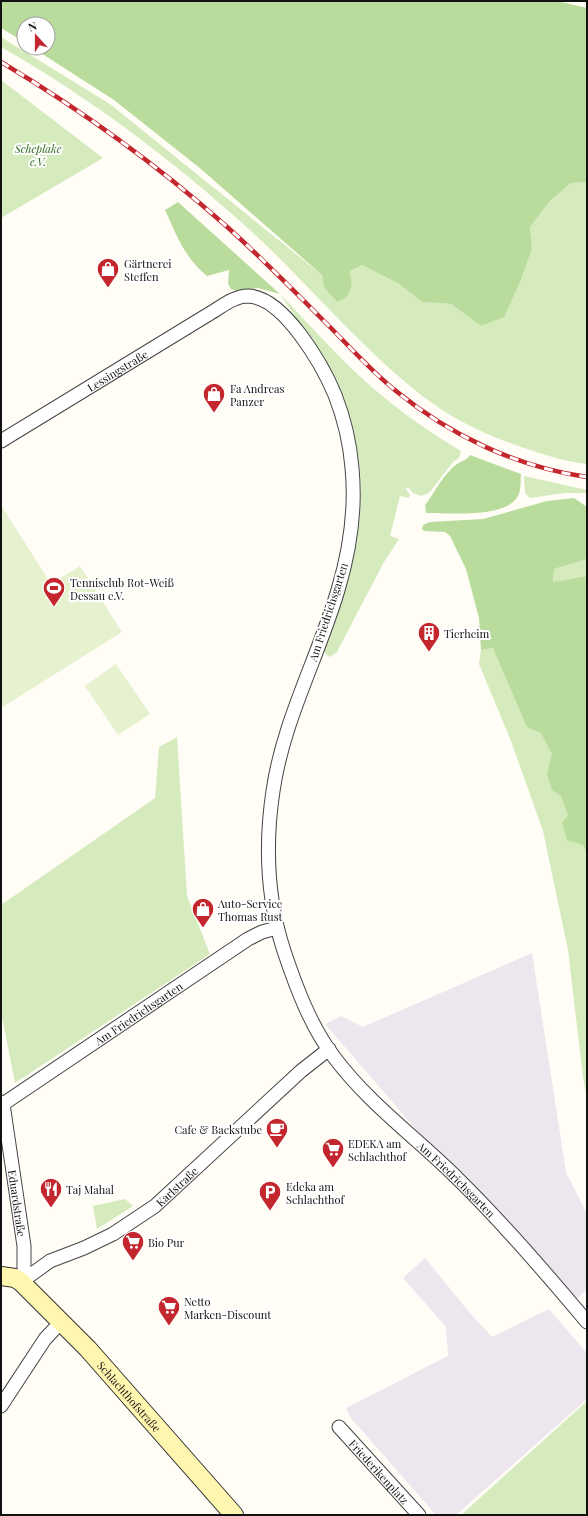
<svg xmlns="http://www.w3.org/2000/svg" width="588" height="1516" viewBox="0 0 588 1516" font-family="'Playfair Display',serif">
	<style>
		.industrial { fill: #eee6ef }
		.green { fill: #d5ebbd }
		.forest { fill: #b9dc9c }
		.pitch { fill: #e6f2cf }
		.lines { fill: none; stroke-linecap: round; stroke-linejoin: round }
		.street-casing { stroke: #444; stroke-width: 15 }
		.secondary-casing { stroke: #333; stroke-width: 20 }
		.street { stroke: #fff; stroke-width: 13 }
		.secondary { stroke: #fff6b0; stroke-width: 18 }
		.rail-casing { stroke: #c4262e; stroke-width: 4.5 }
		.rail { stroke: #fff; stroke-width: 3; stroke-dasharray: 9; stroke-linecap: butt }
		.labels { text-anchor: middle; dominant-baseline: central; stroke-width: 4; stroke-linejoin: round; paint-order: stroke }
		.park-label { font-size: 11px; font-style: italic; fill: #2f6b1f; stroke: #fff }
		.poi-label { font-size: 11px; fill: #111; stroke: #fff; text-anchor: start }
		.street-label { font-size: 11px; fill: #111; stroke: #fff }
	</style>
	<rect width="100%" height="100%" fill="#fffdf5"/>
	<g class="industrial">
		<path d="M532 953 566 1172 587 1214V1290L575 1300 526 1240 421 1135 325 1024 341 1016 363 1027Z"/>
		<path d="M425 1258 469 1312 492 1337 549 1309 587 1353V1399L456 1515H436L350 1417 346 1408 448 1356 446 1327 403 1278Z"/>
	</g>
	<g class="green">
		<path d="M1 37 110 104 322 275 324 287 347 297 352 286 350 271 362 265 399 284 422 302 451 304 481 326 503 317 521 280 532 249 530 227 550 201 571 183 587 182V464C568 462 548 456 530 450 496 439 461 424 432 403 365 354 312 287 251 231 175 162 91 98 1 47Z"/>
		<path d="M1 80 103 158 1 218Z"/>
		<path d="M280 294C314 329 347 368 386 399 410 419 435 435 461 451L459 458 453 462 429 493 421 496 413 493 408 487 406 489 410 495 409 498 400 496 390 536 399 539 384 562 341 644 337 652 330 657 324 652V647C334 613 348 579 355 545 377 441 335 376 280 294Z"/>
		<path d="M524 476 587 490V493H565L530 498 525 493Z"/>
		<path d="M587 559V576L553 582 554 569Z"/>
		<path d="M492 648 587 686V1099L583 1077 568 950 543 831 511 741 479 664 481 650Z"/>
		<path d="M177 737 187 896 210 954 15 1083 1 1012V905L155 798 159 747Z"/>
		<path d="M125 1199 133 1206 97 1229 93 1206Z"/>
		<path d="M587 1401V1515H461Z"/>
	</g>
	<g class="forest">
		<path d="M1 1H557L587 8V182L571 183 550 201 530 227 532 249 521 280 504 317 481 326 451 304 422 302 399 284 362 265 350 271 352 286 347 297 337 302 324 287 322 275 201 169 114 100 33 48H48V24H24V42L1 28Z"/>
		<path d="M178 202 280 294 258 288 237 291 231 289 228 284 229 270 207 276C184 257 177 236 165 210Z"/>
		<path d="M470 455 521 474C520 482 522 492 516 499 501 518 450 513 426 513L425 505C435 492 444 473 457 464 463 460 466 461 470 455Z"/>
		<path d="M574 498 587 507V559L554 569 553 582 587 576V854L583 845 567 840 562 823 568 815 561 796 552 790 547 774 552 754 541 733 527 727 493 648 481 650 479 618 466 569 450 536 445 532 424 531 422 529 423 525 430 522 483 519 547 501Z"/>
	</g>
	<g class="pitch">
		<path d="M1 505 51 584 80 566 122 632 1 708Z"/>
		<path d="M116 664 150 714 118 735 85 686Z"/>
	</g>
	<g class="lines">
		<g class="street-casing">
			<g id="street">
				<path id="s1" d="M1 441 209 314C221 307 234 296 248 296 284 297 323 366 335 395 344 418 350 443 352 468 356 509 350 550 338 590 318 658 283 721 273 791 265 844 267 899 284 951 296 987 311 1027 334 1057 369 1104 417 1138 458 1179 504 1224 546 1273 587 1322"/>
				<path id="s2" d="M1 1102 3 1104 24 1246V1270L21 1282"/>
				<path id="s3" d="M3 1104 248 939 262 932 277 928"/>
				<path id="s4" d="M21 1282 50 1261 84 1248 113 1234 155 1206 301 1071 329 1049"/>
				<path d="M1 1406 45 1339 61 1322"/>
				<path id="s5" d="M339 1427 419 1515"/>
			</g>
		</g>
		<g class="secondary-casing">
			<g id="secondary">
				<path id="s6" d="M1 1276 15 1278 21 1282 88 1349 234 1515"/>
			</g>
		</g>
		<use href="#street" class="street"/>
		<use href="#secondary" class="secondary"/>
		<g class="rail-casing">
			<path id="rail" d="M1 62C81 110 156 164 225 225 261 257 294 291 328 325 350 347 371 371 396 391 451 436 517 467 587 477"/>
		</g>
		<use href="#rail" class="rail"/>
	</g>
	<defs>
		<g id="shop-pin" transform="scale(1.15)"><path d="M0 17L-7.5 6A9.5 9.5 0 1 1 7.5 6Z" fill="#c4262e" stroke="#fff"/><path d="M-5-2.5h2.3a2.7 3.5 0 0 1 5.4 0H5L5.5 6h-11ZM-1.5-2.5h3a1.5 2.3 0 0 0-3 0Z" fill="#fff"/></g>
		<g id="stadium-pin" transform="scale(1.15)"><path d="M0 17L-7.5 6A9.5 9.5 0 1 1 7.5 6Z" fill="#c4262e" stroke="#fff"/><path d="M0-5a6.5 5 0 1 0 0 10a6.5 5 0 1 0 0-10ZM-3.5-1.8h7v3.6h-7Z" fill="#fff"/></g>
		<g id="building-pin" transform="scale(1.15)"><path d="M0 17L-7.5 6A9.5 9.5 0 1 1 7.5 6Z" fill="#c4262e" stroke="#fff"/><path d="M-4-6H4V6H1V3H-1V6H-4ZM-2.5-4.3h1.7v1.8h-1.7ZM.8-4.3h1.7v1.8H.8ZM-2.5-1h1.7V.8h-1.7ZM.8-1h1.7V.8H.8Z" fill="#fff"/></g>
		<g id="cafe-pin" transform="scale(1.15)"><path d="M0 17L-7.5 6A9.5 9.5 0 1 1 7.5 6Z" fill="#c4262e" stroke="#fff"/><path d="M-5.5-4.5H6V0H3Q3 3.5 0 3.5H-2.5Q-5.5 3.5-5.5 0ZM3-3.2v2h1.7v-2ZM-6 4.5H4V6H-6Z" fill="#fff"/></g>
		<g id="supermarket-pin" transform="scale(1.15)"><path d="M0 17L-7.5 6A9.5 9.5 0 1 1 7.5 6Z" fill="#c4262e" stroke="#fff"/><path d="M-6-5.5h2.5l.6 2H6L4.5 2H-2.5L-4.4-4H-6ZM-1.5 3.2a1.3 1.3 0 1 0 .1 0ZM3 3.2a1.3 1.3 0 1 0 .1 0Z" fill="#fff"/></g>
		<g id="restaurant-pin" transform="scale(1.15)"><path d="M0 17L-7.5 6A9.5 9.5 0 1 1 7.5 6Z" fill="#c4262e" stroke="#fff"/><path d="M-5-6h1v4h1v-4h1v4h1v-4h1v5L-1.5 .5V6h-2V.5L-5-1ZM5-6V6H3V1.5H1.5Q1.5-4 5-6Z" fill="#fff"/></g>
		<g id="parking-pin" transform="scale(1.15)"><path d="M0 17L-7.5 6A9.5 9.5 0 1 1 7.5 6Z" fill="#c4262e" stroke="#fff"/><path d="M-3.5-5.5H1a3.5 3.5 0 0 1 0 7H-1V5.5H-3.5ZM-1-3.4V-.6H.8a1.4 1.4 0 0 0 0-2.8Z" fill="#fff"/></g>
	</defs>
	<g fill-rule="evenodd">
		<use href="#shop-pin" x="108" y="269"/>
		<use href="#shop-pin" x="214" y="394"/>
		<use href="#stadium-pin" x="54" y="588"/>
		<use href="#building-pin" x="429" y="633"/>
		<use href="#shop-pin" x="203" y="909"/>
		<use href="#cafe-pin" x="277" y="1129"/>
		<use href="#supermarket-pin" x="333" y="1149"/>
		<use href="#restaurant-pin" x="51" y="1189"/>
		<use href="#parking-pin" x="270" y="1192"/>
		<use href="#supermarket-pin" x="133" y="1242"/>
		<use href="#supermarket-pin" x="169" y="1307"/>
	</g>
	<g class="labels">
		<g class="park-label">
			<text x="38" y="148">Scheplake<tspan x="38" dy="13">e.V.</tspan></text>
		</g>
		<g class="poi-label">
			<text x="124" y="263">Gärtnerei<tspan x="124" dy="13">Steffen</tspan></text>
			<text x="230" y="388">Fa Andreas<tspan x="230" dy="13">Panzer</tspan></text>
			<text x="70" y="582">Tennisclub Rot-Weiß<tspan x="70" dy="13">Dessau e.V.</tspan></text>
			<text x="444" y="633">Tierheim</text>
			<text x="218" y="903">Auto-Service<tspan x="218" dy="13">Thomas Rust</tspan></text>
			<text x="262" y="1129" text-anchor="end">Cafe &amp; Backstube</text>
			<text x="348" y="1143">EDEKA am<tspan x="348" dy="13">Schlachthof</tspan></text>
			<text x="286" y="1186">Edeka am<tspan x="286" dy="13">Schlachthof</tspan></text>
			<text x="66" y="1189">Taj Mahal</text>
			<text x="148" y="1242">Bio Pur</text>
			<text x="184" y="1301">Netto<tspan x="184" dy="13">Marken-Discount</tspan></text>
		</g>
		<g class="street-label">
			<text stroke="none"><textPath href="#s1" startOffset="136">Lessingstraße</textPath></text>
			<text transform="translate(328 612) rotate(-72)">Am Friedrichsgarten</text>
			<text stroke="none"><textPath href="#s3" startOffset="163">Am Friedrichsgarten</textPath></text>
			<text stroke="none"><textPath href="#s1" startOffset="1287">Am Friedrichsgarten</textPath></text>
			<text stroke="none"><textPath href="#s4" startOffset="184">Karlstraße</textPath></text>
			<text stroke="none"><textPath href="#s2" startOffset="103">Eduardstraße</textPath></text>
			<text stroke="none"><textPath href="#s6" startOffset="179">Schlachthofstraße</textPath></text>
			<text stroke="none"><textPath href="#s5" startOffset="60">Friederikenplatz</textPath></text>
		</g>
	</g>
	<rect width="588" height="1516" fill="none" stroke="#111111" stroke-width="4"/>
	<g transform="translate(36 36) rotate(339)"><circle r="19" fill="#ffffff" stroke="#a0a0a0"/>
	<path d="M0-3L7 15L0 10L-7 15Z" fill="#c4262e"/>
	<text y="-6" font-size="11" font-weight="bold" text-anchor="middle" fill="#111111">N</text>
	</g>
</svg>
